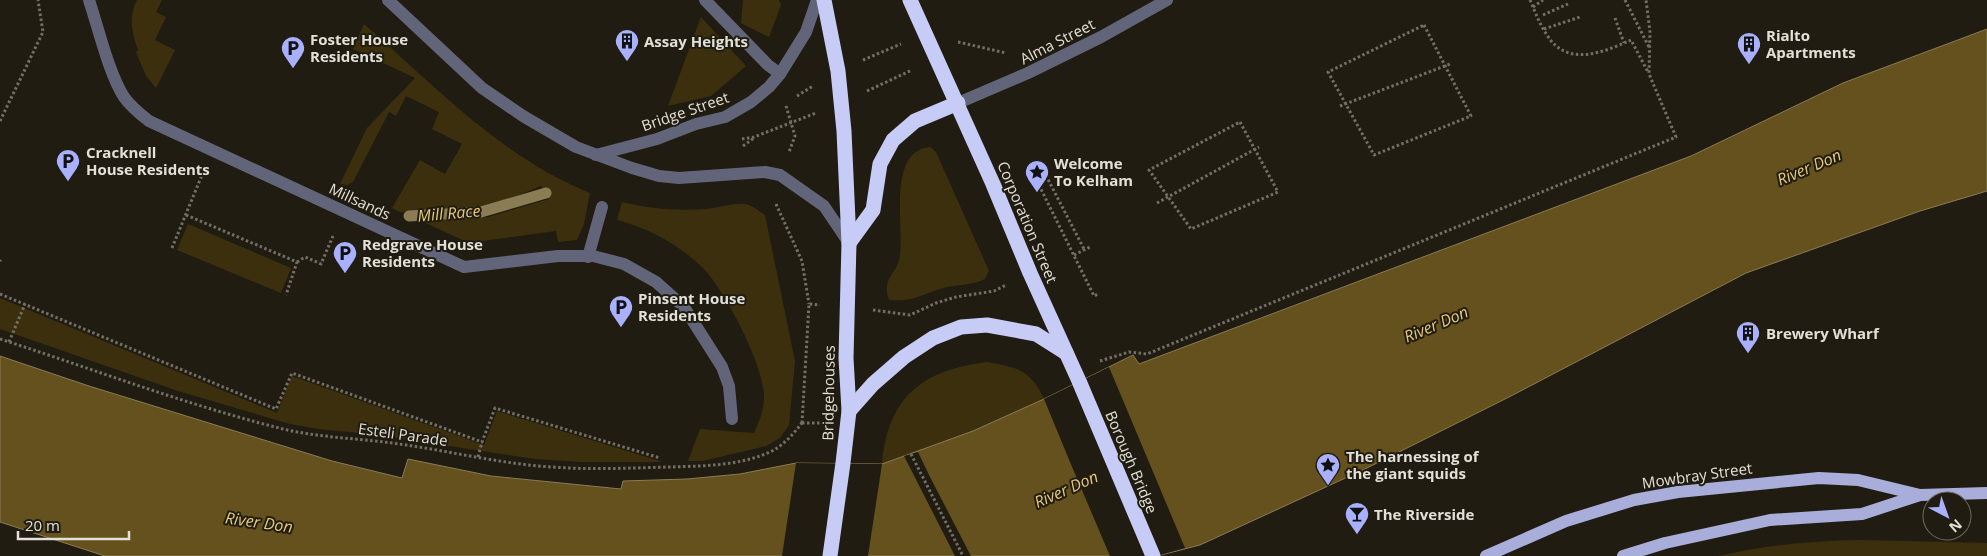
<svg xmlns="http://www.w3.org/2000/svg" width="1987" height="556" viewBox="0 0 1987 556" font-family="'Open Sans',sans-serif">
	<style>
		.green { fill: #3b2f0d }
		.water { fill: #64511d; stroke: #8a7c55 }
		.pier { fill: #201c11 }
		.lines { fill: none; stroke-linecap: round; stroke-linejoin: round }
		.stream { stroke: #8a7c55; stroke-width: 11 }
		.path { stroke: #736f66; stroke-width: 3; stroke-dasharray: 2.5 2.5; stroke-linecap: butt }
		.minor { stroke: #626479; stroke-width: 12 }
		.major { stroke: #a8aed9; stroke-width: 12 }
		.highway { stroke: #c6ccf6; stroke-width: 15 }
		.labels { text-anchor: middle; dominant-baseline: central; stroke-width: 4; stroke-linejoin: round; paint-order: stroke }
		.poi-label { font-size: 15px; font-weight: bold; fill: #e3e0d8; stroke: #201c11; text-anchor: start }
		.street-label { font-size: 15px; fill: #e3e0d8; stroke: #201c11 }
		.water-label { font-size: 16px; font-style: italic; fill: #e7c97b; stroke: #201c11 }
	</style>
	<rect width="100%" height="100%" fill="#201c11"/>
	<g class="green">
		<path d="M137 0H162L156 12 166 17 155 40 175 50 156 88 146 76 136 52 138 50C132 32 128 18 137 0Z"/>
		<path d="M743 0H779L781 5 769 37 741 23Z"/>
		<path d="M701 17 746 66 711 96 668 106Z"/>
		<path d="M364 24C435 86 501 157 590 193L584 224 577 240 558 242 556 231 469 243 421 221 488 217 549 199 541 186 505 201 481 207 400 212 392 208 420 160 445 174 462 144 432 129 439 112 406 96 396 116 389 112 353 182 347 185 340 184 367 128 415 78 353 49Z"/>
		<path d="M930 147 936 152 989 271 985 279C971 286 957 284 943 288 920 295 914 302 889 300 881 277 897 276 900 255 904 225 887 151 930 147Z"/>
		<path d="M622 202C649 209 678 211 706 209 718 208 733 203 745 204 752 205 759 211 765 215L795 361 789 425 780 438 766 446 703 461H688L700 429 754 433C759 422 764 410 764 397 765 367 724 289 703 268 678 244 650 229 617 220Z"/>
		<path d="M188 224 291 268 281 293 177 250Z"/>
		<path d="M0 298 277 413 292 376 484 445 497 411 663 462H581L535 459 370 434 318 429 290 424 178 391 0 329Z"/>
		<path d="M987 362C1001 365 1016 366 1027 375 1045 388 1061 441 1070 462L918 452 882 464C888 397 922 370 987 362Z"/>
		<path d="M1860 540 1987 543V556H1718C1765 545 1811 541 1860 540Z"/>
	</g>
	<path class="water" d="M1987 29V191L1920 211 1746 273 1511 396 1365 469 1200 545 1157 556H105L0 522V356L89 386 332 461 402 478 408 459 491 476 621 489 623 481 687 479 740 474 796 463 882 464 973 431 1044 399 1133 355 1139 364 1691 156 1843 83Z"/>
	<g class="pier">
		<path d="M1109 367 1185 548 1157 556H1110L1070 462 1044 399Z"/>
		<path d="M918 452 930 477 971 556H955L904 456Z"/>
		<path d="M796 463 882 464 868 556H782Z"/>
	</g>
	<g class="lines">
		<path class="stream" d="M409 216 481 212 546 193"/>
		<g class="path">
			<path d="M1530 0C1535 12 1540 25 1547 35 1567 68 1604 52 1631 40L1648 72"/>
			<path d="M1625 0 1650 49"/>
			<path d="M1533 7 1543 0"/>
			<path d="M1543 15 1568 4"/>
			<path d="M1615 18 1624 43"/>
			<path d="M1424 25 1471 116 1374 155 1328 72Z"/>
			<path d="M1544 29 1580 17"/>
			<path d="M958 42 1006 53"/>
			<path d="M863 60 901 44"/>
			<path d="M867 91 912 70"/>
			<path d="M797 96 813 86"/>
			<path d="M786 106 795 136 789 152"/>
			<path d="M1340 106 1450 64"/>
			<path d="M0 121 43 32 38 0"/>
			<path d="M1240 122 1278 192 1191 229 1149 170Z"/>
			<path d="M742 139 754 137 816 113"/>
			<path d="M743 146 754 138"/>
			<path d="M1039 162 1084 249"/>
			<path d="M1030 167 1094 296 1098 294"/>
			<path d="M1157 203 1259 147"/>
			<path d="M776 204 802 261 809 304"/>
			<path d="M186 215 297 262 286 295"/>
			<path d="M172 248 202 175"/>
			<path d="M1074 255 1090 247"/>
			<path d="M0 261 1 260"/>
			<path d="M297 262 305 257 321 264 333 236"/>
			<path d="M0 294 276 409 292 373 482 442 495 408 660 458"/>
			<path d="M873 310 910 315 936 303 956 297 994 291 1006 285"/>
			<path d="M0 339C93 369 184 404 279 428 318 438 359 438 399 444 450 451 501 464 552 467 591 470 630 468 669 467 703 466 741 466 772 451 784 445 794 433 802 423"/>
			<path d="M9 342 25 304"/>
			<path d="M1100 361 1129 352 1147 354 1676 137 1649 74 1650 32 1646 0"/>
			<path d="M802 423 809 304 820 305"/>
			<path d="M802 423H821"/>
			<path d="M911 454 963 556"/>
			<path d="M478 457 482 442"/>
		</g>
		<g class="minor">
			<path d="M89 0C98 27 109 74 124 97 131 107 140 114 149 121L464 267 558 256H593L624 264 656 282 684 307 722 367 729 386 732 419"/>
			<path d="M388 0 482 88 523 116 576 147 632 168 659 176 679 178 765 172 780 175 824 206 849 243"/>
			<path d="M705 0 768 65 780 74"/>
			<path d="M958 103 1028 73 1101 37 1167 0"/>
			<path d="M596 155 657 139 696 124 725 117 751 102 769 87 780 74 806 32 817 0"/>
			<path d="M588 257 602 207"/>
		</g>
		<g class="major">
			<path d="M1486 556 1566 521 1634 500 1678 492 1819 478 1858 480 1920 495 1987 493"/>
			<path d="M1623 556 1665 543 1770 520 1862 514 1920 495"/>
		</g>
		<g class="highway">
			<path d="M824 0 838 71 844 131 849 243 846 358 849 411 843 463 830 556"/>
			<path d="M910 0 993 184 1030 273 1079 381 1153 556"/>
			<path d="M849 243 873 210 880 164 893 140 915 121 958 103"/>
			<path d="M849 411 873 384 904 357 933 338 961 327 987 325 1036 334 1066 353"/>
		</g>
	</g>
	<defs>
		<g id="building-pin" transform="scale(1.25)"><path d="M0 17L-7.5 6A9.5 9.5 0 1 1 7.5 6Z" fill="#a9b0fc" stroke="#201c11"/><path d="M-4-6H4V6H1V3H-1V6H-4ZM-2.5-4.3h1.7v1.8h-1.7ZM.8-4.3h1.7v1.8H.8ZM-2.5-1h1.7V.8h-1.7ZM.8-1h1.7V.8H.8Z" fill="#111"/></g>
		<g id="parking-pin" transform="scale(1.25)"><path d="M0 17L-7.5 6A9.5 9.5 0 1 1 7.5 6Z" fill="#a9b0fc" stroke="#201c11"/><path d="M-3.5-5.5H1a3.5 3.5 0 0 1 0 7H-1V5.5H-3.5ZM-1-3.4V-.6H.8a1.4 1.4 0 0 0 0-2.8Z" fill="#111"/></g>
		<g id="sight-pin" transform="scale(1.25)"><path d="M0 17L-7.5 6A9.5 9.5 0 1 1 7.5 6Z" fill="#a9b0fc" stroke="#201c11"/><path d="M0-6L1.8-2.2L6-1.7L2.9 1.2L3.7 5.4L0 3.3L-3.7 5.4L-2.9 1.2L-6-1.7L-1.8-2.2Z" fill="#111"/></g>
		<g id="bar-pin" transform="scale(1.25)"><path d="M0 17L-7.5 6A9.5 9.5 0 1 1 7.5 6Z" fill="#a9b0fc" stroke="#201c11"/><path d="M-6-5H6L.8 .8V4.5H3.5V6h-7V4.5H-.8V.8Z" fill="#111"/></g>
	</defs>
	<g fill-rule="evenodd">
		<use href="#building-pin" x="627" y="41"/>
		<use href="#building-pin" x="1749" y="44"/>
		<use href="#parking-pin" x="293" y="48"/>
		<use href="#parking-pin" x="68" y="161"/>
		<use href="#sight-pin" x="1037" y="172"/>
		<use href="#parking-pin" x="345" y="253"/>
		<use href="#parking-pin" x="621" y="307"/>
		<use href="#building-pin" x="1748" y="333"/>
		<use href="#sight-pin" x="1328" y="465"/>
		<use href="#bar-pin" x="1357" y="514"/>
	</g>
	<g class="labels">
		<g class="poi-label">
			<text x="1766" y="35">Rialto<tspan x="1766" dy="17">Apartments</tspan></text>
			<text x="310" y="39">Foster House<tspan x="310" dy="17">Residents</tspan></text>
			<text x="644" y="41">Assay Heights</text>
			<text x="86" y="152">Cracknell<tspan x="86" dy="17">House Residents</tspan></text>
			<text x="1054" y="163">Welcome<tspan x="1054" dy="17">To Kelham</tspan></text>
			<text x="362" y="244">Redgrave House<tspan x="362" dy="17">Residents</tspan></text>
			<text x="638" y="298">Pinsent House<tspan x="638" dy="17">Residents</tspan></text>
			<text x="1766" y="333">Brewery Wharf</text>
			<text x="1346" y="456">The harnessing of<tspan x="1346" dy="17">the giant squids</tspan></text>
			<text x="1374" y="514">The Riverside</text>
		</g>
		<g class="street-label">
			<text transform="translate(1057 41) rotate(-27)">Alma Street</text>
			<text transform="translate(685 111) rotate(-19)">Bridge Street</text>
			<text transform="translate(360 201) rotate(25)">Millsands</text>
			<text transform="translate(1028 222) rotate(67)">Corporation Street</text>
			<text transform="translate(828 393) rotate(-89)">Bridgehouses</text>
			<text transform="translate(403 434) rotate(8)">Esteli Parade</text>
			<text transform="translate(1132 462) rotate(67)">Borough Bridge</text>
			<text transform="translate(1697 475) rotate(-8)">Mowbray Street</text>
		</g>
		<g class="water-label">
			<text transform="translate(1809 167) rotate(-23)">River Don</text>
			<text transform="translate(449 213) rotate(-5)">Mill Race</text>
			<text transform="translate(1436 324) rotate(-23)">River Don</text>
			<text transform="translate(1066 489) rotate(-24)">River Don</text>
			<text transform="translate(259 522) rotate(8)">River Don</text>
		</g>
	</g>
	<g transform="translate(1947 516) rotate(139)"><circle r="24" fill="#201c11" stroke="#6e6a61"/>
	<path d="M0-4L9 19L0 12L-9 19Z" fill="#a9b0fc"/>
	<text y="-8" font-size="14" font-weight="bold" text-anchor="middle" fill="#e3e0d8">N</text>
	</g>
	<path d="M18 531v8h111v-8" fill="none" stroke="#e3e0d8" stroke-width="2.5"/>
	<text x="25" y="531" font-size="15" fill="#e3e0d8" stroke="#201c11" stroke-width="4" paint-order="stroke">20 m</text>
</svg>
